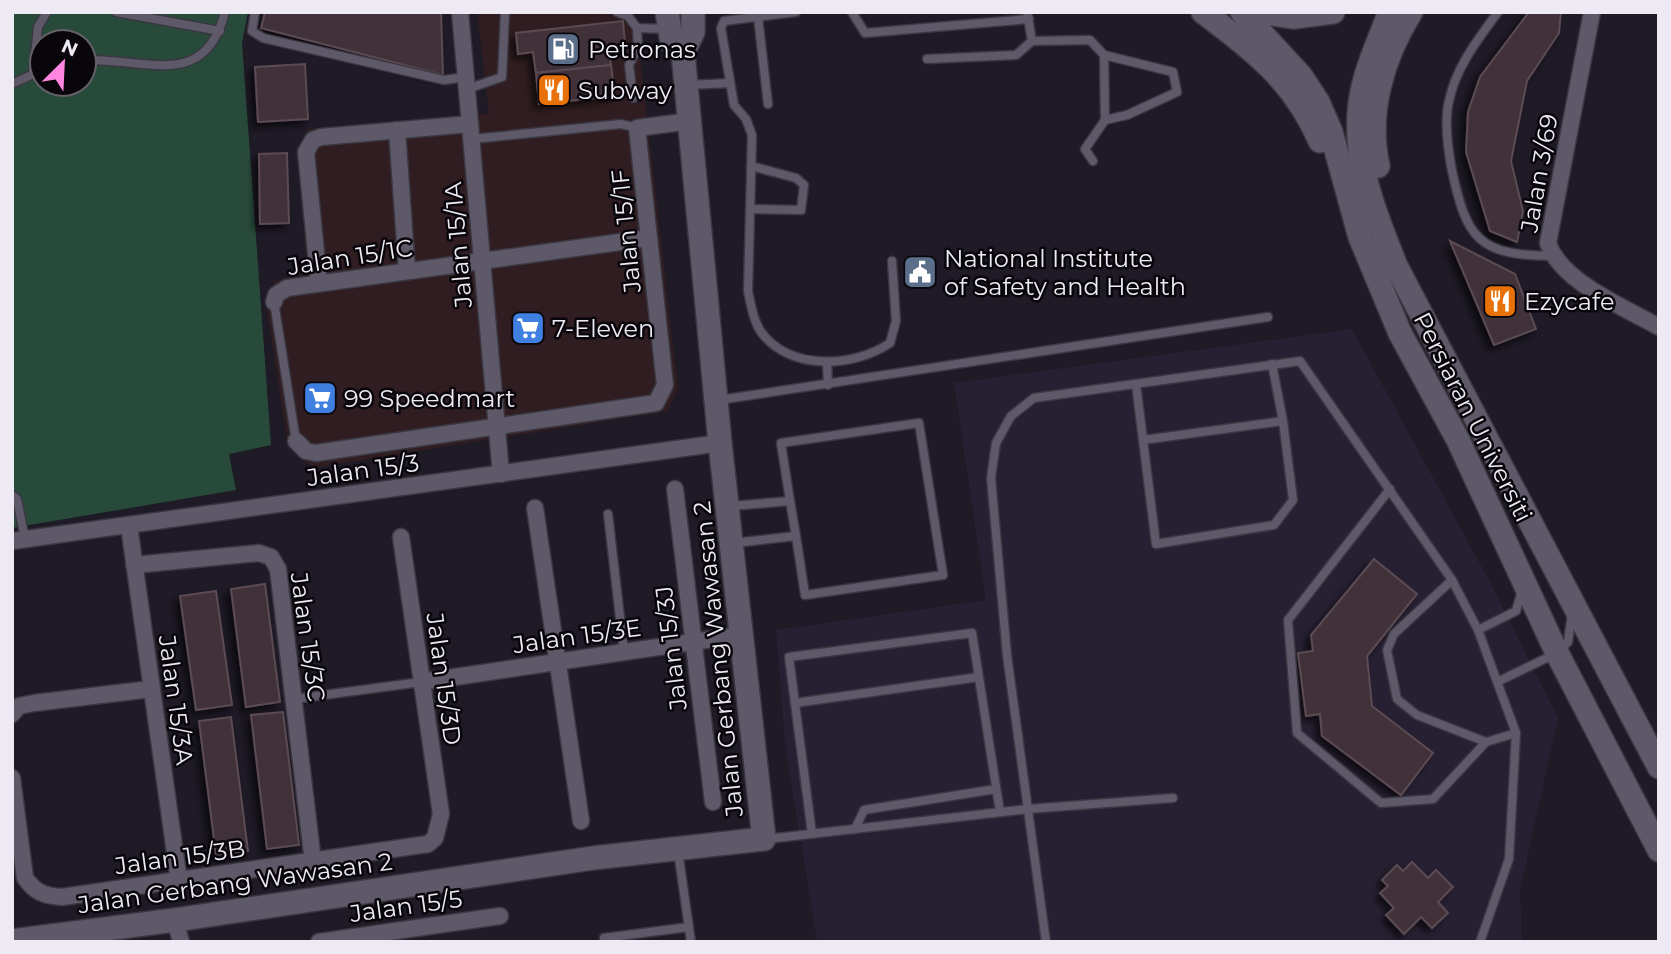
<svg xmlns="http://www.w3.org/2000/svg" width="1671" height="954" viewBox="0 0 1671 954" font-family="Montserrat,sans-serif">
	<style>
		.commercial { fill: #301d21 }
		.built { fill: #272032 }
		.green { fill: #284a3b; fill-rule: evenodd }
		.building { fill: #403139; stroke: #5b4b53; stroke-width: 2; filter: url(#shadow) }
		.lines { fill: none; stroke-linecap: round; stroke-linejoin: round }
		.lane-casing { stroke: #3a3741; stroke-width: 11 }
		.street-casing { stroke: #3a3741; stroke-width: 19 }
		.secondary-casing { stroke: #3a3741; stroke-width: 26 }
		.lane { stroke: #5e5968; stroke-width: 8 }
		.street { stroke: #5e5968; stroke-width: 16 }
		.secondary { stroke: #5e5968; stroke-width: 23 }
		.labels { text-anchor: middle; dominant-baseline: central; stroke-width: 5; stroke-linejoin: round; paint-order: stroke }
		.poi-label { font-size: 24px; fill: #edeaf3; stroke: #08060b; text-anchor: start }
		.street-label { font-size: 24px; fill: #edeaf3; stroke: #08060b }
	</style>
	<defs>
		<filter id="shadow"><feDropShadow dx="-5" dy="5" stdDeviation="3.5" flood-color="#0009"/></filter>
	</defs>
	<rect width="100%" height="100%" fill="#1e1a26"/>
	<path class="commercial" d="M477 12H635L678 389 668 411 313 468 288 446 266 304 274 281 308 275 297 150 308 129 489 114Z"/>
	<path class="built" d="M1352 329 1489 580 1558 718 1520 890 1522 942H817L785 744 776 630 986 600 954 383Z"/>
	<path class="green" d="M12 12H248L242 43 271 445 229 454 236 490 12 528ZM42 42H84V84H42Z"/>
	<g class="building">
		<path d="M265 12H441L443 75 261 28Z"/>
		<path d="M1529 12H1561L1559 33 1527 81 1511 161 1523 211 1517 242 1490 231 1466 152 1468 112 1480 77Z"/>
		<path d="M623 21 625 44 609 46 611 65 536 73 533 52 518 54 516 33Z"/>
		<path d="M305 64 308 119 258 122 255 67Z"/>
		<path d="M611 65 615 96 539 104 536 73Z"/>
		<path d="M287 153 289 223 260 224 259 154Z"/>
		<path d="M1450 241 1515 274 1536 329 1494 345Z"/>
		<path d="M1374 559 1417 594 1367 656 1372 706 1433 753 1401 795 1322 736 1320 714 1306 716 1298 653 1313 651 1311 635Z"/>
		<path d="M265 584 280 702 246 707 231 589Z"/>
		<path d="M216 591 232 705 196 710 180 596Z"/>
		<path d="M283 712 299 845 267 849 251 715Z"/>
		<path d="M231 717 248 851 216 855 199 721Z"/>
		<path d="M1412 862 1428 878 1436 870 1453 887 1438 902 1448 913 1432 928 1421 917 1404 934 1386 915 1394 908 1380 893 1388 886 1382 880 1397 865 1403 871Z"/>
	</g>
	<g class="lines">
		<g class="lane-casing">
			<g id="lane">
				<path d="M116 12 220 31"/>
				<path d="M255 12 252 31 263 38 444 80 466 77"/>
				<path d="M617 12 628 16 637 28 638 48 629 65 633 98"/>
				<path d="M796 12 724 21 721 28 734 105 746 119 752 135 748 291C751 305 753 320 761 332 790 371 853 368 890 343L896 321 892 261"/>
				<path d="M852 12 865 33 1029 19"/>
				<path d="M1027 12 1032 41 1090 40 1104 55 1105 120"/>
				<path d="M1498 12C1478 39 1456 67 1449 101 1444 122 1448 150 1452 171 1467 240 1479 255 1552 256"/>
				<path d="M758 17 768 104"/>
				<path d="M637 28 668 29"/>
				<path d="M927 59 1016 55 1032 41"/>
				<path d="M84 60C147 58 205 91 225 12"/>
				<path d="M33 73 38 27 47 12"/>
				<path d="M12 84 42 70"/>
				<path d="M688 85 730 83"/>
				<path d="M467 89 502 77 505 12"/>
				<path d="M472 139 621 124 637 128"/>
				<path d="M1093 161 1085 149 1105 120 1127 115 1177 92 1173 72 1104 55"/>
				<path d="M751 209 801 210 804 185 796 178 751 166"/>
				<path d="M274 302 296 441"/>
				<path d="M827 362 828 385"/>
				<path d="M1272 364 1283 421"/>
				<path d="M1136 384 1156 544 1274 525 1293 500 1283 421 1143 440"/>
				<path d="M719 400 1268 317"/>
				<path d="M1390 489 1288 620 1297 733 1381 803 1433 799 1486 742"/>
				<path d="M12 495 17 499 25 539"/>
				<path d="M790 501 796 536"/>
				<path d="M731 506 790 501 781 443 919 423 943 575 805 595 796 536 734 543"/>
				<path d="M608 514 624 652"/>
				<path d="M1452 580 1394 634 1387 650 1397 699 1417 715 1486 742 1516 733"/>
				<path d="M1478 630 1516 611 1522 591"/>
				<path d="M1499 681 1557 653 1568 642 1572 613"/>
				<path d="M294 699 421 682"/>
				<path d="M795 703 979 677"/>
				<path d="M855 829 864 810 996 789"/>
				<path d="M812 834 789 657 972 633 1000 812"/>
				<path d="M767 839 1028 809 1173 798"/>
				<path d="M678 851 691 942"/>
				<path d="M604 942V938L689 927"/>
				<path d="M1046 942 1007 655 991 478 996 443 1011 416 1034 398 1300 361 1452 580 1478 630 1516 733 1509 859 1480 942"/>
			</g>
		</g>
		<g class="street-casing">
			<g id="street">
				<path d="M460 12 501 474"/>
				<path d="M1592 12 1548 243C1561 282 1624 307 1659 327"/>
				<path d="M397 130 407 271"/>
				<path d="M319 283 306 152 313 140 321 137 470 124"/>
				<path d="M274 302 276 295 287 288 649 238"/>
				<path d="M296 441 306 451 316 453 656 403 665 385 637 128 690 121"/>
				<path d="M675 489 713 802"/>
				<path d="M535 508 581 821"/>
				<path d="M129 526 179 881"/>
				<path d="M12 541 720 443"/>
				<path d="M134 565 259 553 271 557 278 569 313 862"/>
				<path d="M421 682 740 635"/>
				<path d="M12 714 19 706 34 703 151 689"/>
				<path d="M12 778 25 878C35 892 44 896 62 897L428 844 435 838 441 814 401 537"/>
				<path d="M175 920 181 942"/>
				<path d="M319 942 500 916"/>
			</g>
		</g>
		<g class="secondary-casing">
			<g id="secondary">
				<path d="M667 12 672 43 683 53"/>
				<path d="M1203 12C1254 50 1294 81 1320 141"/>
				<path d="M1242 12 1301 76 1318 102 1331 132 1360 237 1400 333 1458 440 1557 653 1659 850"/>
				<path d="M1258 12 1294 17 1333 12"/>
				<path d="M1390 12C1381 35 1370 59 1364 83 1347 147 1373 208 1396 266L1659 767"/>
				<path d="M1378 166C1366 113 1383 57 1411 12"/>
				<path d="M12 941 175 920 593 858 764 839 720 443 683 53 693 32V12"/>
			</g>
		</g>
		<use href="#lane" class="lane"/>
		<use href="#street" class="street"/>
		<use href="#secondary" class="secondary"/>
	</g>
	<defs>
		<g id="fuel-square" transform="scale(1.75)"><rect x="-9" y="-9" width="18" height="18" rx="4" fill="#5c6f8a" stroke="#08060b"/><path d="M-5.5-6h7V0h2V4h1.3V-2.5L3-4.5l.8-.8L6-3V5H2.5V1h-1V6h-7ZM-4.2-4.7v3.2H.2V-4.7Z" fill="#fff"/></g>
		<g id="restaurant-square" transform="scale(1.75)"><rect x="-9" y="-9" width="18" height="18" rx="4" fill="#e8710a" stroke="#08060b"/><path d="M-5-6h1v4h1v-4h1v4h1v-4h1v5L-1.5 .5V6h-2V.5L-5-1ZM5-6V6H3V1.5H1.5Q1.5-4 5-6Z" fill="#fff"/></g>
		<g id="civic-square" transform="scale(1.75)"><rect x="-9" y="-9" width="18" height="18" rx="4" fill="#5c6f8a" stroke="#08060b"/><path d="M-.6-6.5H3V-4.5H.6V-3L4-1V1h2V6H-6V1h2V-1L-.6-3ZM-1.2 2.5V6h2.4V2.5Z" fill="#fff"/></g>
		<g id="supermarket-square" transform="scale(1.75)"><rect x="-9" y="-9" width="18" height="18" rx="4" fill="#3f7fe0" stroke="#08060b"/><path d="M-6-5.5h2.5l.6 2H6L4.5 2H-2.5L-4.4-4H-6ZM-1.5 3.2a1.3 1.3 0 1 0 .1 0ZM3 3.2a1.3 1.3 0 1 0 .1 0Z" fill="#fff"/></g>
	</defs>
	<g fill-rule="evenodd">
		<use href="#fuel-square" x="563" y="49"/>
		<use href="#restaurant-square" x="554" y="90"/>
		<use href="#civic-square" x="920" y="272"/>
		<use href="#restaurant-square" x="1500" y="301"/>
		<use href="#supermarket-square" x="528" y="328"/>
		<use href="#supermarket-square" x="320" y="398"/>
	</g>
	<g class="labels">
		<g class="poi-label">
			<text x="588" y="49">Petronas</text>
			<text x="578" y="90">Subway</text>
			<text x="944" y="258">National Institute<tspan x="944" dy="28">of Safety and Health</tspan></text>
			<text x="1524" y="301">Ezycafe</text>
			<text x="552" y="328">7-Eleven</text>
			<text x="344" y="398">99 Speedmart</text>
		</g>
		<g class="street-label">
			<text transform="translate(1539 173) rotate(-80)">Jalan 3/69</text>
			<text transform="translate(626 231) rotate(-96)">Jalan 15/1F</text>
			<text transform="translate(458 245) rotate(-95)">Jalan 15/1A</text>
			<text transform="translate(350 257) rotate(-9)">Jalan 15/1C</text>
			<text transform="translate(1473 417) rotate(63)">Persiaran Universiti</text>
			<text transform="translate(363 470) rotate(-8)">Jalan 15/3</text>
			<text transform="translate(577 636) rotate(-8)">Jalan 15/3E</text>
			<text transform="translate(308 637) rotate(82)">Jalan 15/3C</text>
			<text transform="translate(671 648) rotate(-97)">Jalan 15/3J</text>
			<text transform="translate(718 659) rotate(-96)">Jalan Gerbang Wawasan 2</text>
			<text transform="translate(444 679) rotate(82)">Jalan 15/3D</text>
			<text transform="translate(176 700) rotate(82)">Jalan 15/3A</text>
			<text transform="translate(180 857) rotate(-8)">Jalan 15/3B</text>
			<text transform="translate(235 883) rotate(-8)">Jalan Gerbang Wawasan 2</text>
			<text transform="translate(406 906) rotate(-8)">Jalan 15/5</text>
		</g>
	</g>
	<rect width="1671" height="954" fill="none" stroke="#edeaf3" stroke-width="28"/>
	<g transform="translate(63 63) rotate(24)"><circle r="33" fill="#08060b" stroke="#646168" stroke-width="2"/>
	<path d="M0-5L12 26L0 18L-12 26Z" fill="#ff85df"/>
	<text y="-10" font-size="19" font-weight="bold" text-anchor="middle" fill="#edeaf3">N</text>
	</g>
</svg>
